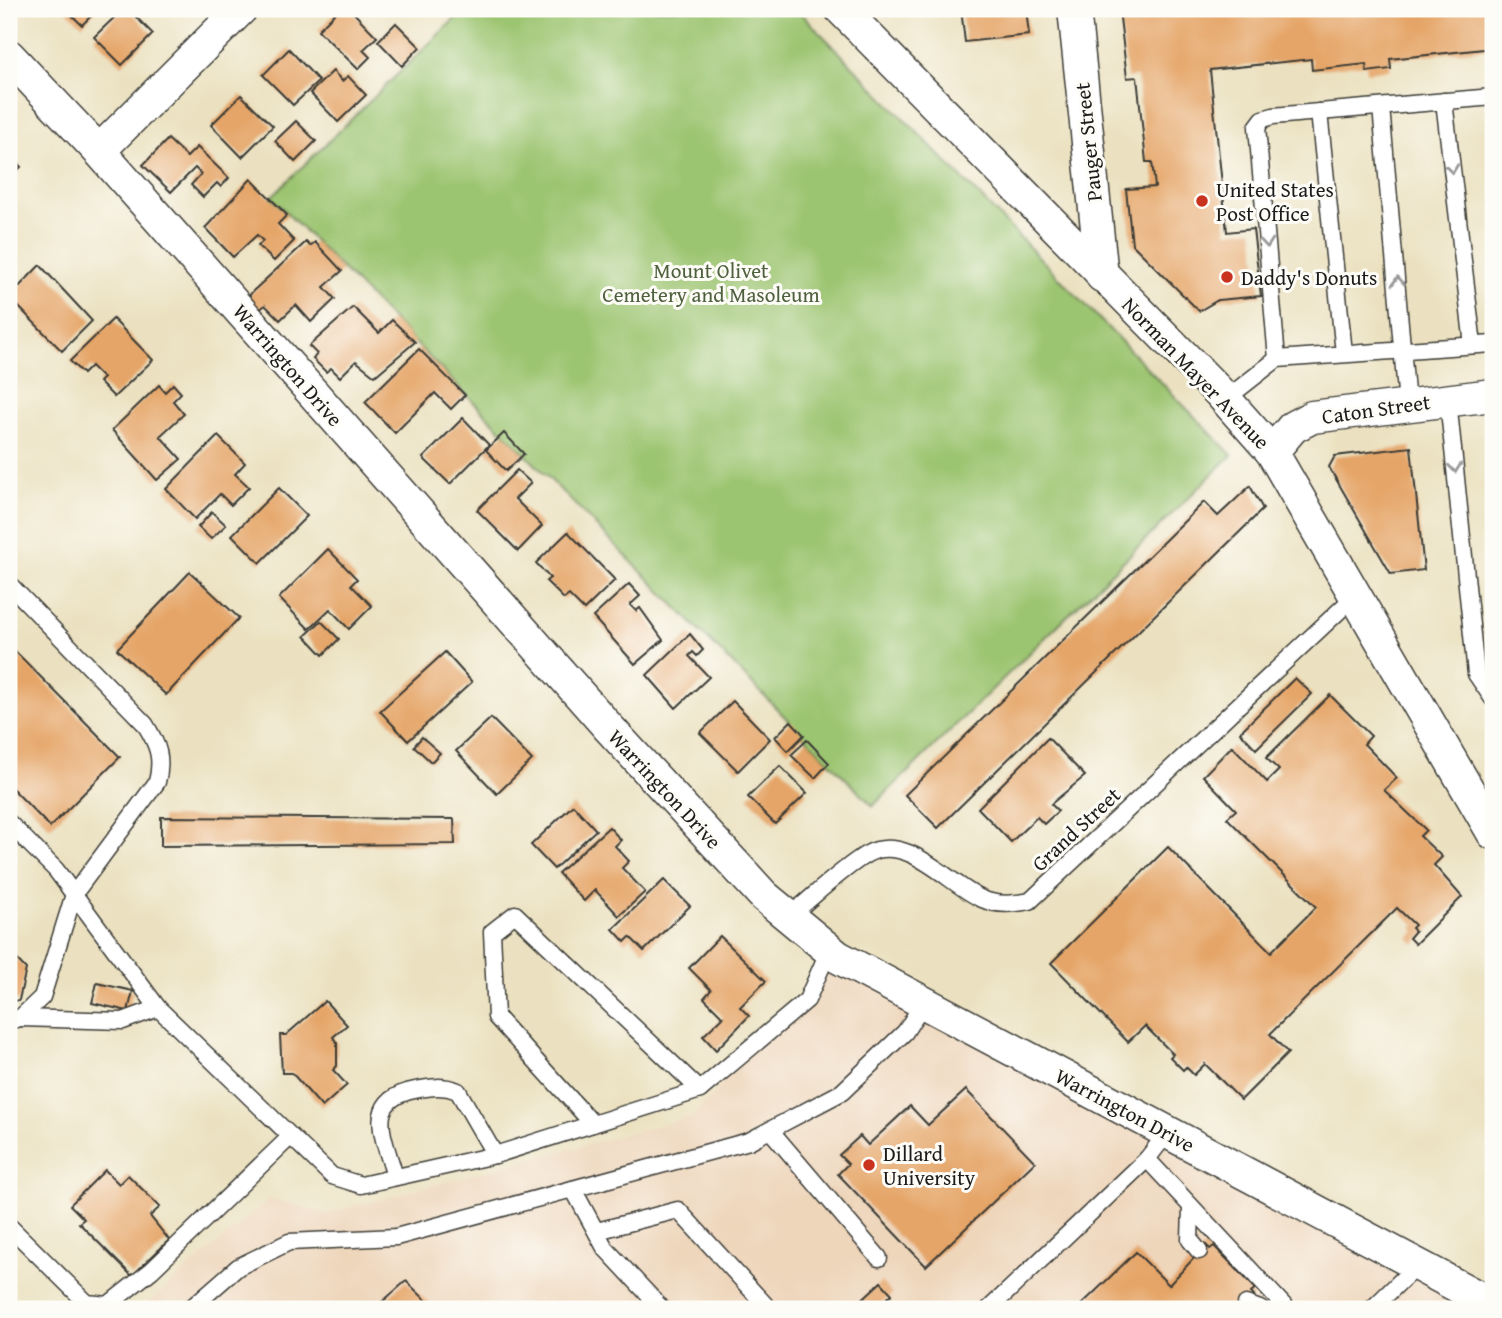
<svg xmlns="http://www.w3.org/2000/svg" width="1502" height="1318" viewBox="0 0 1502 1318" font-family="'Gentium Book Plus',serif">
	<style>
		.built { fill: #eed6bb }
		.green { fill: #9cc571; stroke: #5c7046; stroke-width: 2 }
		.building { fill: #e5a567 }
		.lines { fill: none; stroke-linecap: round; stroke-linejoin: round }
		.service-casing { stroke: #3b3a35; stroke-width: 19 }
		.minor-casing { stroke: #3b3a35; stroke-width: 35 }
		.service { stroke: #fff; stroke-width: 16 }
		.minor { stroke: #fff; stroke-width: 32 }
		.oneway { stroke: #999 }
		.poi-dot { fill: #c8321e; stroke: #fdfcf7; stroke-width: 2.5 }
		.labels { text-anchor: middle; dominant-baseline: central; stroke-width: 6; stroke-linejoin: round; paint-order: stroke }
		.street-label { font-size: 21px; fill: #1c1c1c; stroke: #fdfcf7 }
		.poi-label { font-size: 21px; fill: #1c1c1c; stroke: #fdfcf7; text-anchor: start }
		.park-label { font-size: 21px; fill: #4f603e; stroke: #fdfcf7 }
	</style>
	<rect width="100%" height="100%" fill="#fdfcf7"/>
	<filter id="ink" filterUnits="userSpaceOnUse"><feTurbulence type="fractalNoise" baseFrequency=".0143" numOctaves="2"/><feDisplacementMap in="SourceGraphic" scale="14" xChannelSelector="R" yChannelSelector="G"/><feConvolveMatrix kernelMatrix="1 2 1 2 8 2 1 2 1" color-interpolation-filters="sRGB"/></filter>
	<filter id="wash" filterUnits="userSpaceOnUse"><feTurbulence type="fractalNoise" baseFrequency=".00686" numOctaves="4" result="noise"/><feDisplacementMap in="SourceGraphic" scale="28" xChannelSelector="R" yChannelSelector="G"/><feGaussianBlur stdDeviation="1.57" result="paint"/><feColorMatrix in="noise" values="0 0 0 0 0 0 0 0 0 0 0 0 0 0 0 0 0 1.4 0 .05"/><feComposite in="paint" operator="in"/></filter>
	<g filter="url(#wash)">
		<rect width="100%" height="100%" fill="#ebe1c0"/>
		<path class="built" d="M838 957 1493 1309H141L271 1198 325 1214 693 1116Z"/>
		<path class="green" d="M465 9H797L1232 455 873 806 271 197Z"/>
		<g id="blocks">
			<g class="building">
				<path d="M65 9H98L82 25Z"/>
				<path d="M123 9H128L153 34 122 65 94 37Z"/>
				<path d="M339 9H350L377 37 363 50 370 57 358 69 318 30Z"/>
				<path d="M961 9H1026L1029 35 965 42Z"/>
				<path d="M1119 9H1493V48L1390 59 1391 69 1367 72 1366 64 1312 70 1311 59 1210 70 1227 232 1253 229 1261 296 1218 300 1199 311 1132 244 1126 189 1155 187 1152 162H1146L1137 77 1127 78Z"/>
				<path d="M396 23 420 47 402 66 378 41Z"/>
				<path d="M289 49 319 81 293 105 263 75Z"/>
				<path d="M333 71 342 81 348 76 366 95 338 122 310 93Z"/>
				<path d="M241 95 273 126 242 157 211 125Z"/>
				<path d="M296 121 316 141 295 162 275 141Z"/>
				<path d="M168 139 187 157 197 147 229 178 221 187 217 183 203 197 191 185 201 174 195 168 171 192 143 165Z"/>
				<path d="M9 154 21 167 9 178Z"/>
				<path d="M251 179 287 215 278 224 294 241 274 261 258 246 263 241 257 235 233 257 205 228Z"/>
				<path d="M306 242 310 246 315 242 342 271 324 287 335 299 311 322 296 305 280 320 265 305 257 312 246 301 252 292Z"/>
				<path d="M40 265 92 321 62 351 9 297Z"/>
				<path d="M353 307 379 333 392 320 415 342 375 376 356 361 340 377 331 368 326 372 313 359 317 354 309 346Z"/>
				<path d="M113 319 153 360 114 397 99 382 103 378 91 366 83 374 70 361Z"/>
				<path d="M419 349 465 395 451 409 435 393 395 433 365 402Z"/>
				<path d="M173 384 181 393 173 401 184 414 160 436 181 459 157 480 112 430 159 385 165 392Z"/>
				<path d="M463 418 489 445 450 484 423 458Z"/>
				<path d="M504 433 524 454 506 471 486 450Z"/>
				<path d="M218 436 245 463 235 474 249 487 231 505 220 494 195 519 166 489Z"/>
				<path d="M1411 447 1424 570 1391 574 1329 467 1335 456Z"/>
				<path d="M517 470 531 483 515 499 542 526 518 551 477 510Z"/>
				<path d="M1250 486 1263 509 938 828 905 795 1204 502 1218 516Z"/>
				<path d="M279 488 307 516 260 563 232 535Z"/>
				<path d="M212 512 226 525 211 539 198 527Z"/>
				<path d="M568 532 615 580 584 610 569 595 564 599 546 581 550 578 536 563Z"/>
				<path d="M328 549 357 579 351 585 372 606 349 629 330 609 309 629 279 598Z"/>
				<path d="M190 572 239 618 166 695 117 649Z"/>
				<path d="M629 584 640 596 630 605 636 611 640 608 663 640 635 664 593 617Z"/>
				<path d="M321 621 339 639 323 655 305 636Z"/>
				<path d="M690 634 703 650 697 656 693 652 689 656 709 677 676 708 647 675Z"/>
				<path d="M9 645 120 757 50 827 9 785Z"/>
				<path d="M445 652 472 682 408 741 380 711Z"/>
				<path d="M1295 678 1312 694 1256 749 1240 732Z"/>
				<path d="M1330 695 1371 736 1364 744 1397 778 1384 790 1426 830 1420 836 1442 857 1434 865 1462 897 1415 944 1409 938 1415 931 1412 928 1415 925 1397 908 1270 1034 1288 1053 1241 1100 1205 1064 1194 1075 1186 1067 1183 1070 1170 1057 1173 1054 1145 1026 1128 1042 1051 963 1168 847 1271 952 1316 907 1227 818 1236 810 1203 776 1232 746 1267 782 1279 770 1266 758Z"/>
				<path d="M733 701 770 739 738 771 700 733Z"/>
				<path d="M491 718 532 760 497 794 456 751Z"/>
				<path d="M791 721 804 735 788 751 775 737Z"/>
				<path d="M422 737 440 753 431 762 414 746Z"/>
				<path d="M1048 738 1085 776 1051 804 1058 811 1044 824 1037 817 1011 842 978 808Z"/>
				<path d="M807 740 829 763 815 778 791 755Z"/>
				<path d="M780 766 807 793 775 824 748 797Z"/>
				<path d="M573 805 596 830 554 869 531 845Z"/>
				<path d="M161 817 454 819 455 844 161 846Z"/>
				<path d="M609 827 621 840 615 846 629 861 622 868 645 892 619 916 595 890 584 901 558 873Z"/>
				<path d="M664 880 690 906 644 951 630 937 625 942 613 929Z"/>
				<path d="M720 936 766 981 740 1007 749 1016 716 1050 703 1036 723 1017 704 998 711 990 689 968Z"/>
				<path d="M9 951 26 969 19 1000 9 1002Z"/>
				<path d="M97 983 133 991 128 1011 92 1003Z"/>
				<path d="M325 1001 347 1025 333 1037 337 1043V1066L333 1070 347 1085 322 1107 292 1073H282L280 1035H286Z"/>
				<path d="M966 1090 1035 1162 926 1266 838 1174 848 1164 839 1155 860 1136 868 1145 910 1106 928 1125Z"/>
				<path d="M105 1170 119 1184 128 1175 160 1207 150 1216 169 1240 132 1276 79 1223 84 1219 70 1205Z"/>
				<path d="M1206 1245 1210 1249 1214 1246 1255 1288 1251 1293 1254 1296 1241 1309H1077L1136 1252 1169 1285Z"/>
				<path d="M406 1281 435 1309H374Z"/>
				<path d="M881 1282 892 1294 875 1309H862L857 1304Z"/>
			</g>
		</g>
	</g>
	<g filter="url(#ink)">
		<use href="#blocks" fill-opacity="0" stroke="#3b3a35" stroke-width="2"/>
		<g class="lines">
			<g class="service-casing">
				<g id="service">
					<path d="M1444 101 1473 345"/>
					<path d="M1381 107 1407 404"/>
					<path d="M1319 112 1344 353"/>
					<path d="M1277 359 1257 127 1263 119 1273 116 1493 97"/>
					<path d="M1226 399 1277 359 1493 344"/>
					<path d="M1448 400 1476 674 1493 699"/>
					<path d="M9 584 145 724C158 745 163 758 157 782L74 894 42 997 20 1018 9 1021"/>
					<path d="M9 823 56 870 158 1008 332 1176 361 1185 495 1155 700 1090 807 1000 829 950"/>
					<path d="M787 918C811 899 841 869 867 854 908 832 949 885 982 899 998 906 1014 904 1030 901L1355 596"/>
					<path d="M20 1018 123 1021 158 1008"/>
					<path d="M593 1124 496 1017 492 932 515 914 700 1090"/>
					<path d="M770 1130 879 1258"/>
					<path d="M1147 1159 1287 1309"/>
					<path d="M395 1177C385 1139 362 1100 415 1090 431 1087 443 1085 458 1091L495 1155"/>
					<path d="M573 1189 605 1248 662 1309"/>
					<path d="M1191 1208 1190 1240 1199 1251"/>
					<path d="M9 1226 87 1303 108 1305 152 1270 290 1137"/>
					<path d="M597 1231 678 1210 769 1309"/>
					<path d="M1246 1304 1260 1309"/>
					<path d="M190 1309 238 1267 289 1242 396 1237 749 1141 842 1092 905 1032 924 1002"/>
					<path d="M989 1309 1147 1159 1168 1132"/>
					<path d="M1372 1309 1417 1265"/>
				</g>
			</g>
			<g class="minor-casing">
				<g id="minor">
					<path d="M841 9 1218 391 1272 452 1493 833"/>
					<path d="M1074 9 1102 276"/>
					<path d="M9 56 99 151 609 728 764 896 838 957 1493 1305"/>
					<path d="M99 151 241 9"/>
					<path d="M1272 452 1293 427 1312 417 1493 395"/>
				</g>
			</g>
			<use href="#service" class="service"/>
			<use href="#minor" class="minor"/>
		</g>
		<defs><path id="oneway-chevron" d="M-2-3.5L2.5 0L-2 3.5" fill="none" stroke-width="1.6" stroke-linecap="round" stroke-linejoin="round" transform="scale(1.75)"/></defs>
		<g class="oneway">
			<use href="#oneway-chevron" transform="translate(1452 169) rotate(83)"/>
			<use href="#oneway-chevron" transform="translate(1267 243) rotate(85)"/>
			<use href="#oneway-chevron" transform="translate(1398 281) rotate(-94)"/>
			<use href="#oneway-chevron" transform="translate(1455 468) rotate(84)"/>
		</g>
	</g>
	<g class="poi-dot">
		<circle cx="1202" cy="201" r="7"/>
		<circle cx="1227" cy="277" r="7"/>
		<circle cx="869" cy="1165" r="7"/>
	</g>
	<g class="labels">
		<g class="street-label">
			<text transform="translate(1088 142) rotate(-96)">Pauger Street</text>
			<text transform="translate(288 365) rotate(49)">Warrington Drive</text>
			<text transform="translate(1196 373) rotate(46)">Norman Mayer Avenue</text>
			<text transform="translate(1376 409) rotate(-8)">Caton Street</text>
			<text transform="translate(665 789) rotate(47)">Warrington Drive</text>
			<text transform="translate(1076 829) rotate(-43)">Grand Street</text>
			<text transform="translate(1125 1110) rotate(28)">Warrington Drive</text>
		</g>
		<g class="poi-label">
			<text x="1216" y="189">United States<tspan x="1216" dy="24">Post Office</tspan></text>
			<text x="1241" y="277">Daddy's Donuts</text>
			<text x="883" y="1153">Dillard<tspan x="883" dy="24">University</tspan></text>
		</g>
		<g class="park-label">
			<text x="711" y="270">Mount Olivet<tspan x="711" dy="24">Cemetery and Masoleum</tspan></text>
		</g>
	</g>
	<rect width="1502" height="1318" fill="none" stroke="#fdfcf7" stroke-width="35"/>
</svg>
